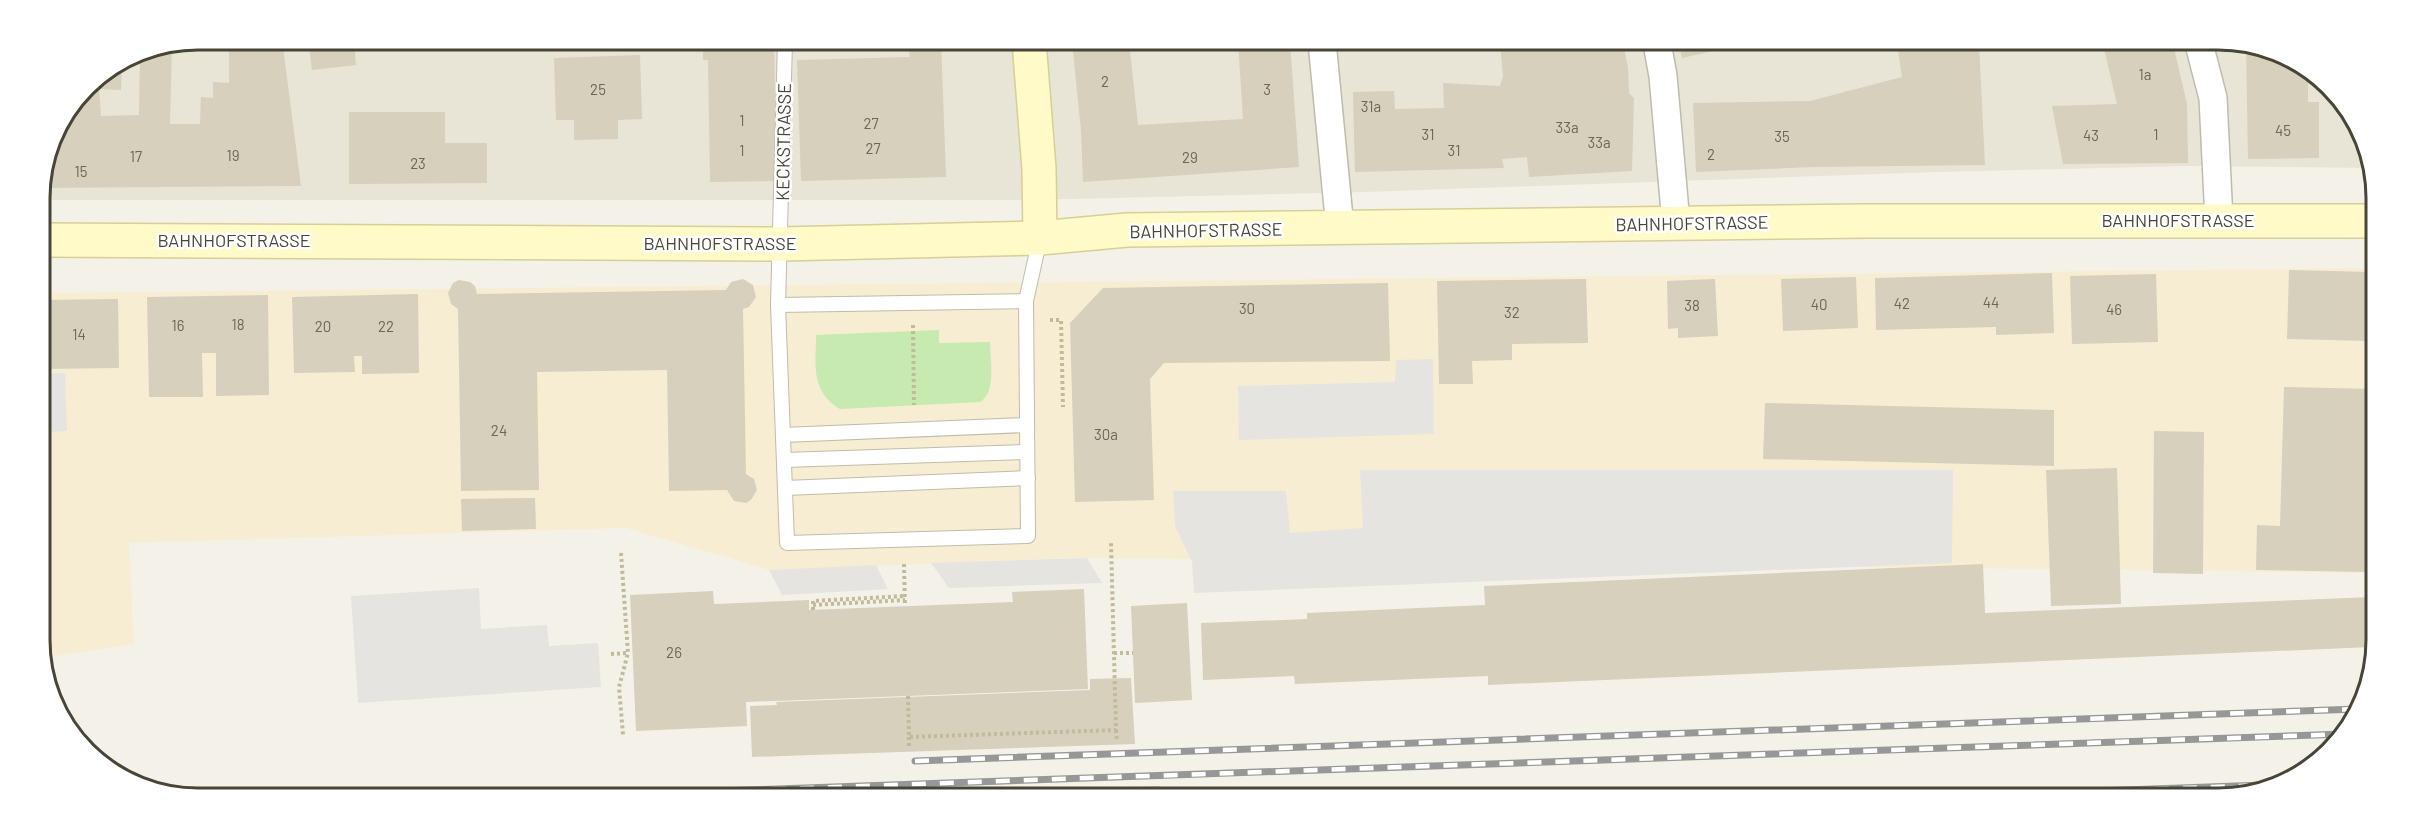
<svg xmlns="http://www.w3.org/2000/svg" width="2415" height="838" viewBox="0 0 2415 838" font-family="Barlow,sans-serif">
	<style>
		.residential { fill: #e8e5d6 }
		.commercial { fill: #f7edd2 }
		.green { fill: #c6eaaf }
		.parking { fill: #e5e4e0 }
		.building { fill: #d6d0bd }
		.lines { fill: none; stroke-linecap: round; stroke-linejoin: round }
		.lane-casing { stroke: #c0bcaa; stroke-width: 16 }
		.street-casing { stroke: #c0bcaa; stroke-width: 30 }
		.secondary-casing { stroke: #d6cf96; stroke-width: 36 }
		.path { stroke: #c2bb9a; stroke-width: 4; stroke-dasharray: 3 3; stroke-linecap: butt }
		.lane { stroke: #fff; stroke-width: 14 }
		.street { stroke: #fff; stroke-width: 27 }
		.secondary { stroke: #fffac7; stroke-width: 33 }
		.rail-casing { stroke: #979797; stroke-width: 7 }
		.rail { stroke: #fff; stroke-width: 4.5; stroke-dasharray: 14; stroke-linecap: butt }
		.labels { text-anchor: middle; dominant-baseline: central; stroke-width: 5; stroke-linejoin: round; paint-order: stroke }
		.number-label { font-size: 15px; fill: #6c6758 }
		.street-label { font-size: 18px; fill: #484436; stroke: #fff }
		.rim { fill: none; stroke: #484436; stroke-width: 3 }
	</style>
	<rect width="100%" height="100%" fill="#f4f2e8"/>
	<path class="residential" d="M197 39 2259 44 2336 93 2373 168 2189 166 1936 172 1365 192 1028 200H39V187L51 136 86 85 137 51Z"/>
	<path class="commercial" d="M2373 268 2371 573 1077 558 769 570 626 528 129 543 134 644 42 658 40 293Z"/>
	<path class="green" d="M939 330V343L990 342C990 360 997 392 980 402L840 409C810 391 816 365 816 335Z"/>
	<g class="parking">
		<path d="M1433 359 1434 434 1239 440 1238 386 1395 382 1396 360Z"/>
		<path d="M65 373 67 431 42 432 40 374Z"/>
		<path d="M1360 470H1953L1952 563 1194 593 1192 562 1175 526 1173 491H1286L1290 533 1363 528Z"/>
		<path d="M1087 558 1102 583 949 588 931 563Z"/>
		<path d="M876 565 888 589 782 595 769 570Z"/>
		<path d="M479 588 481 629 547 625 549 646 598 643 601 687 358 703 351 596Z"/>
	</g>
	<g class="building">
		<path d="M229 39H282L301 186 39 188 51 136 86 85 122 61 121 90 99 89 101 116 139 115 140 50 172 44 170 124H200L201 97 213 98V82L229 83Z"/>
		<path d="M308 39H354L356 65 312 70Z"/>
		<path d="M697 40 774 41 777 181 710 182 708 60H703V48H698Z"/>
		<path d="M907 41H941L946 177 801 181 797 60 910 57Z"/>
		<path d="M1072 41H1129L1138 125 1243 119 1238 42H1290L1299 167 1083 182 1081 131Z"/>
		<path d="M1500 42 1623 43 1628 68 1629 93 1634 98 1632 171 1529 177 1527 157 1502 159 1504 168 1355 172 1353 92 1394 91 1395 109 1444 108 1443 83 1500 86 1503 76Z"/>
		<path d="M1678 43H1740V45L1682 58Z"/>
		<path d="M1897 44H1979L1985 165 1812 167 1696 172 1693 103 1810 101 1902 77Z"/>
		<path d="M2103 44H2173L2187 104 2188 163 2063 164 2052 106 2117 104Z"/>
		<path d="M2246 44H2259L2308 75V102H2319V158L2248 159Z"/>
		<path d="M640 55 642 119 618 120V139L574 140V120H556L554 58Z"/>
		<path d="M349 112H445V143H487V183L349 184Z"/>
		<path d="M2289 270 2373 272 2372 354H2370V341L2287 339Z"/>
		<path d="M2052 273 2054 333 1996 335V327L1876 330 1875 278Z"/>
		<path d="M2156 274 2158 342 2072 344 2070 276Z"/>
		<path d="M1856 277 1858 328 1783 331 1781 279Z"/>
		<path d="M743 279 753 285 756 297 749 307 743 309 746 474 754 479 757 490 751 500 746 503 734 501 727 490 669 491 667 370 537 372 539 490 461 491 458 309 451 304 448 293 453 283 459 280 470 282 475 286 477 294 726 290 731 282Z"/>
		<path d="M1586 279 1588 343 1512 344V360L1472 361 1473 384H1439L1437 281Z"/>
		<path d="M1715 279 1718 336 1678 338V328L1668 329 1667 281Z"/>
		<path d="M1388 283 1390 361 1164 363 1150 379 1154 500 1075 502 1070 323 1103 288Z"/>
		<path d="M418 294 419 373 362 374V356H354L355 372 294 373 292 297Z"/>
		<path d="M268 295 269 395 216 396V353H202L203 397H149L147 297Z"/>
		<path d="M118 299 119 368 40 369V300Z"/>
		<path d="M2284 387 2372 389 2371 520 2367 572 2256 570 2257 525 2280 526Z"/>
		<path d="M1765 403 2054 410V466L1763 459Z"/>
		<path d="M2154 431 2204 432 2203 574 2153 573Z"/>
		<path d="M2117 468 2121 604 2051 606 2046 470Z"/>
		<path d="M535 498 536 529 462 531 461 499Z"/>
		<path d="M1983 564 1985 613 2371 597V647L1488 685V676L1295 684 1294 676 1203 680 1201 623 1307 619V613L1485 605 1484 586Z"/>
		<path d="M1084 589 1088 689 746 702 747 726 636 731 630 595 713 591 714 604 809 600V610L1013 602 1012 592Z"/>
		<path d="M1187 603 1192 700 1135 703 1131 606Z"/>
		<path d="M1131 678 1135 744 752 757 750 706 777 705 776 702 1090 690V679Z"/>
		<path d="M1160 786V796L942 795V794Z"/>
	</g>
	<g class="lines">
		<g class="lane-casing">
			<g id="lane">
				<path d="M785 41 778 305 787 543 1028 536 1026 301 1040 238"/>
				<path d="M778 305 1026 301"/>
				<path d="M783 435 1027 425"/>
				<path d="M784 460 1027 452"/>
				<path d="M785 488 1028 478"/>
			</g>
		</g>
		<g class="street-casing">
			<g id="street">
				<path d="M1322 42 1340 228"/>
				<path d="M1657 43 1663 76 1676 223"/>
				<path d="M2199 44 2213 98 2219 220"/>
			</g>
		</g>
		<g class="secondary-casing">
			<g id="secondary">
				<path d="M1029 41 1039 169 1040 238"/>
				<path d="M40 240 781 244 1040 238 1127 230 1866 221H2373"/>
			</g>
		</g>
		<g class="path">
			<path d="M1050 320H1061L1063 407"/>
			<path d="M913 325 914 405"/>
			<path d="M621 553 628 653 619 687 623 735"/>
			<path d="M904 564 905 606"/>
			<path d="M813 605 905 600"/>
			<path d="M813 610V601L905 596"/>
			<path d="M1114 653H1133"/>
			<path d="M611 654 628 653"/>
			<path d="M908 696 909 737 1116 730 1111 543"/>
			<path d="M1116 730 1117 741"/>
			<path d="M909 737V749"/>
			<path d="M914 794V795"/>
		</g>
		<use href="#lane" class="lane"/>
		<use href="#street" class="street"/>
		<use href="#secondary" class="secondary"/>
		<g class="rail-casing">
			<g id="rail">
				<path d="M915 761 2358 709"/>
				<path d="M604 795 2345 734"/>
				<path d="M1903 798 2264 785"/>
			</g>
		</g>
		<use href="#rail" class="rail"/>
	</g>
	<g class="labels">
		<g class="number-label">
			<text x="2145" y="74">1a</text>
			<text x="1105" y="81">2</text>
			<text x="598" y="89">25</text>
			<text x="1267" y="89">3</text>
			<text x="1371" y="106">31a</text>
			<text x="742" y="120">1</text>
			<text x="871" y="123">27</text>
			<text x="1567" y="127">33a</text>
			<text x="2283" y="130">45</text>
			<text x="1428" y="134">31</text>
			<text x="2156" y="134">1</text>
			<text x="2091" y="135">43</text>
			<text x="1782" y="136">35</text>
			<text x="1599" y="142">33a</text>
			<text x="873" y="148">27</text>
			<text x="742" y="150">1</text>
			<text x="1454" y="150">31</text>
			<text x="1711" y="154">2</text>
			<text x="233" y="155">19</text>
			<text x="136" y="156">17</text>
			<text x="1190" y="157">29</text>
			<text x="418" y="163">23</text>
			<text x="81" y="171">15</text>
			<text x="1991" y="302">44</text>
			<text x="1902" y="303">42</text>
			<text x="1819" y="304">40</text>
			<text x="1692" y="305">38</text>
			<text x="1247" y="308">30</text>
			<text x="2114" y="309">46</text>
			<text x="1512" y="312">32</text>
			<text x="238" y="324">18</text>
			<text x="178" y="325">16</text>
			<text x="323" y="326">20</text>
			<text x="386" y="326">22</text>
			<text x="79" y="334">14</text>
			<text x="499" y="430">24</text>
			<text x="1106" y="434">30a</text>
			<text x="674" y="652">26</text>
		</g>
		<g class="street-label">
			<text transform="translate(783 142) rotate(-89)">KECKSTRASSE</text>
			<text x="2178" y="220">BAHNHOFSTRASSE</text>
			<text transform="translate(1692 223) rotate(-1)">BAHNHOFSTRASSE</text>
			<text transform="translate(1206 230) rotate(-1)">BAHNHOFSTRASSE</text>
			<text x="234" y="240">BAHNHOFSTRASSE</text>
			<text x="720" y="243">BAHNHOFSTRASSE</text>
		</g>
	</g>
	<path d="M0 0H2415V838H0ZM198 50H2218A148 148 0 0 1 2366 198V640A148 148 0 0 1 2218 788H198A148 148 0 0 1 50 640V198A148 148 0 0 1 198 50Z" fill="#fff" fill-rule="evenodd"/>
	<path class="rim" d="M198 50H2218A148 148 0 0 1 2366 198V640A148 148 0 0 1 2218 788H198A148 148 0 0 1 50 640V198A148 148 0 0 1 198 50Z"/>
</svg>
